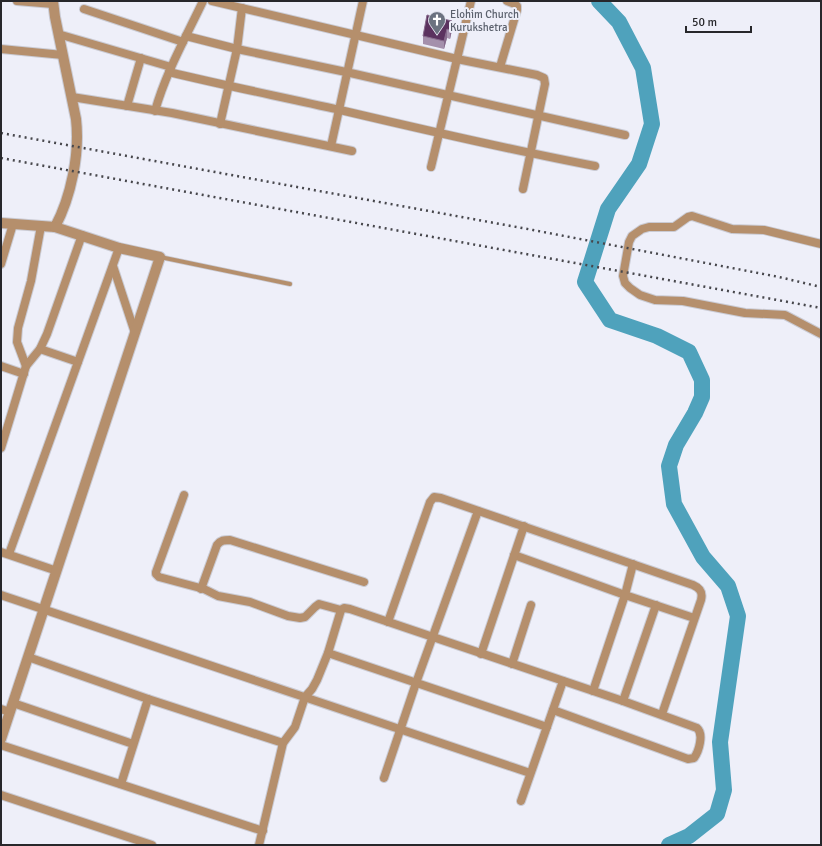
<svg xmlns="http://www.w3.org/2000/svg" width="822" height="846" viewBox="0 0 822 846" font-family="Signika,sans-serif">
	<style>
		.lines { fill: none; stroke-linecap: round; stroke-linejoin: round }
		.river { stroke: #4fa2bc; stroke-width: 16 }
		.service-casing { stroke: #cacbd4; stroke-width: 5.5 }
		.minor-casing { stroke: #cacbd4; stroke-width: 10 }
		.tertiary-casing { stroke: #cacbd4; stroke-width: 12 }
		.service { stroke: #b58f6c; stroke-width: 4 }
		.minor { stroke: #b58f6c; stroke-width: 8 }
		.tertiary { stroke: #b58f6c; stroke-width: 10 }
		.rail { stroke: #47474c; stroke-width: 2.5; stroke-dasharray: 2 4; stroke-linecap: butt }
		.wall { fill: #a490ac }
		.shaded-wall { fill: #876b8d }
		.building { fill: #5b325f; stroke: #876b8d }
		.labels { text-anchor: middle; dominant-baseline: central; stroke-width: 4; stroke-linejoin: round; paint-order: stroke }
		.worship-label { font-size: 11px; fill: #5b616d; stroke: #eeeff9; text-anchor: start }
	</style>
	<rect width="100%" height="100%" fill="#eeeff9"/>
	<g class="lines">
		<path class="river" d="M599 1 619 22 643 68 652 124 639 164 608 209 585 282 610 320 657 336 689 352 702 380V397L695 413 676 445 669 466 674 504 703 557 728 586 738 616 720 742 724 790 717 814 689 836 669 845"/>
		<g class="service-casing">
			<path id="service" d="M160 257 290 284"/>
		</g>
		<g class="minor-casing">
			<g id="minor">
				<path d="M17 1 53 4"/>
				<path d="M212 1 457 59 537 75 544 78 545 84 523 189"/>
				<path d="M84 9 183 42"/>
				<path d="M58 34 171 67"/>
				<path d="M186 36 237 49 346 72 625 135"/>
				<path d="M1 49 63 55"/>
				<path d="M500 67 517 10V6L515 4 507 1"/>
				<path d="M169 72C226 86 283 97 340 110 425 130 510 150 595 166"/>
				<path d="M72 97 172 113 352 151"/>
				<path d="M127 106 141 58"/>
				<path d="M155 111C166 72 186 37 203 1"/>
				<path d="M220 124 237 49 242 8"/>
				<path d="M331 146 363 1"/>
				<path d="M431 167 471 1"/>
				<path d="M821 244 764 230 732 229 692 216 688 217 674 227H649L642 229 632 236 629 242 623 276 625 283 630 288 640 295 655 300 683 301 745 313 785 315 821 334"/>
				<path d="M1 264 13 224"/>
				<path d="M113 266 135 333"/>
				<path d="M40 349 78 362"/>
				<path d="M1 366 24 374"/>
				<path d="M26 366 17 342 18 328 31 281 41 226"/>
				<path d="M1 448 26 366 40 349 47 334 82 235"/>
				<path d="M184 495 156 572V574L159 577 204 589 218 596 250 602 288 616 300 618 305 617 315 607 319 604 341 610 344 608 350 609 623 701 697 728C704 734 699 751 694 758L688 759 553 710"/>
				<path d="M1 552 57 571"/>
				<path d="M9 554 119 248"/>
				<path d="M514 555 625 595 694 618"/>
				<path d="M201 589 217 545C221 540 224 540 230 540L364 582"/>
				<path d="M1 595 530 773"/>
				<path d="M388 622 430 502 434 497 441 498 693 585C700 588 703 592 701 600L662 714"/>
				<path d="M328 653 547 727"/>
				<path d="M481 654 524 526"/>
				<path d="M28 657 148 699 283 743"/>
				<path d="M512 664 531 605"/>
				<path d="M593 691 625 595 633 564"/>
				<path d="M623 701 656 605"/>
				<path d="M13 703 133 744"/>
				<path d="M1 709 10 712"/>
				<path d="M1 745 263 831"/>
				<path d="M384 778 416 683 478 511"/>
				<path d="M121 784 148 699"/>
				<path d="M1 795 152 845"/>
				<path d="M521 801 563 681"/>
				<path d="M259 845 283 743 295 727 305 697 312 689 317 680 328 653 341 610"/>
			</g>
		</g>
		<g class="tertiary-casing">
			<g id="tertiary">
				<path d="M1 223 55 227C71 197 80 154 76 119L55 17 53 1"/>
				<path d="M1 739 160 257 119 248 55 227"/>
			</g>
		</g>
		<use href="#service" class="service"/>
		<use href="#minor" class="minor"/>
		<use href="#tertiary" class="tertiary"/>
		<g class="rail">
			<path d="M1 133 533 230 779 277 821 287"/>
			<path d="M1 158 821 308"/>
		</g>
	</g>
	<path class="wall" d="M427 15 452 30 450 39 447 38 444 49 423 44V36Z"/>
	<g class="shaded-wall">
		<path d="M452 21V30L450 39V30Z"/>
		<path d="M447 29V38L444 49V41Z"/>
	</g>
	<path class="building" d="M427 15 452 21 450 30 447 29 444 41 423 36Z"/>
	<defs>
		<g id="church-pin" transform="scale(0.9)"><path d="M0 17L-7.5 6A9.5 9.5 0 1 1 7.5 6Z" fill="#6b7280" stroke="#eeeff9"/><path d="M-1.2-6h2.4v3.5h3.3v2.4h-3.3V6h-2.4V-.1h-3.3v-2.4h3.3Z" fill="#fff"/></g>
	</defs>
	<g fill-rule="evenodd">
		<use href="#church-pin" x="437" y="20"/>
	</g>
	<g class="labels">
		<g class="worship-label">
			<text x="450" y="14">Elohim Church<tspan x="450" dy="13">Kurukshetra</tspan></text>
		</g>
	</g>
	<rect width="822" height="846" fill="none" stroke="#27272b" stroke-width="4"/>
	<path d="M686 26v6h65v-6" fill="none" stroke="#27272b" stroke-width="2"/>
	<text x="692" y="26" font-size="12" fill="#27272b" stroke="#eeeff9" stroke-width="3" paint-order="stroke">50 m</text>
</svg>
